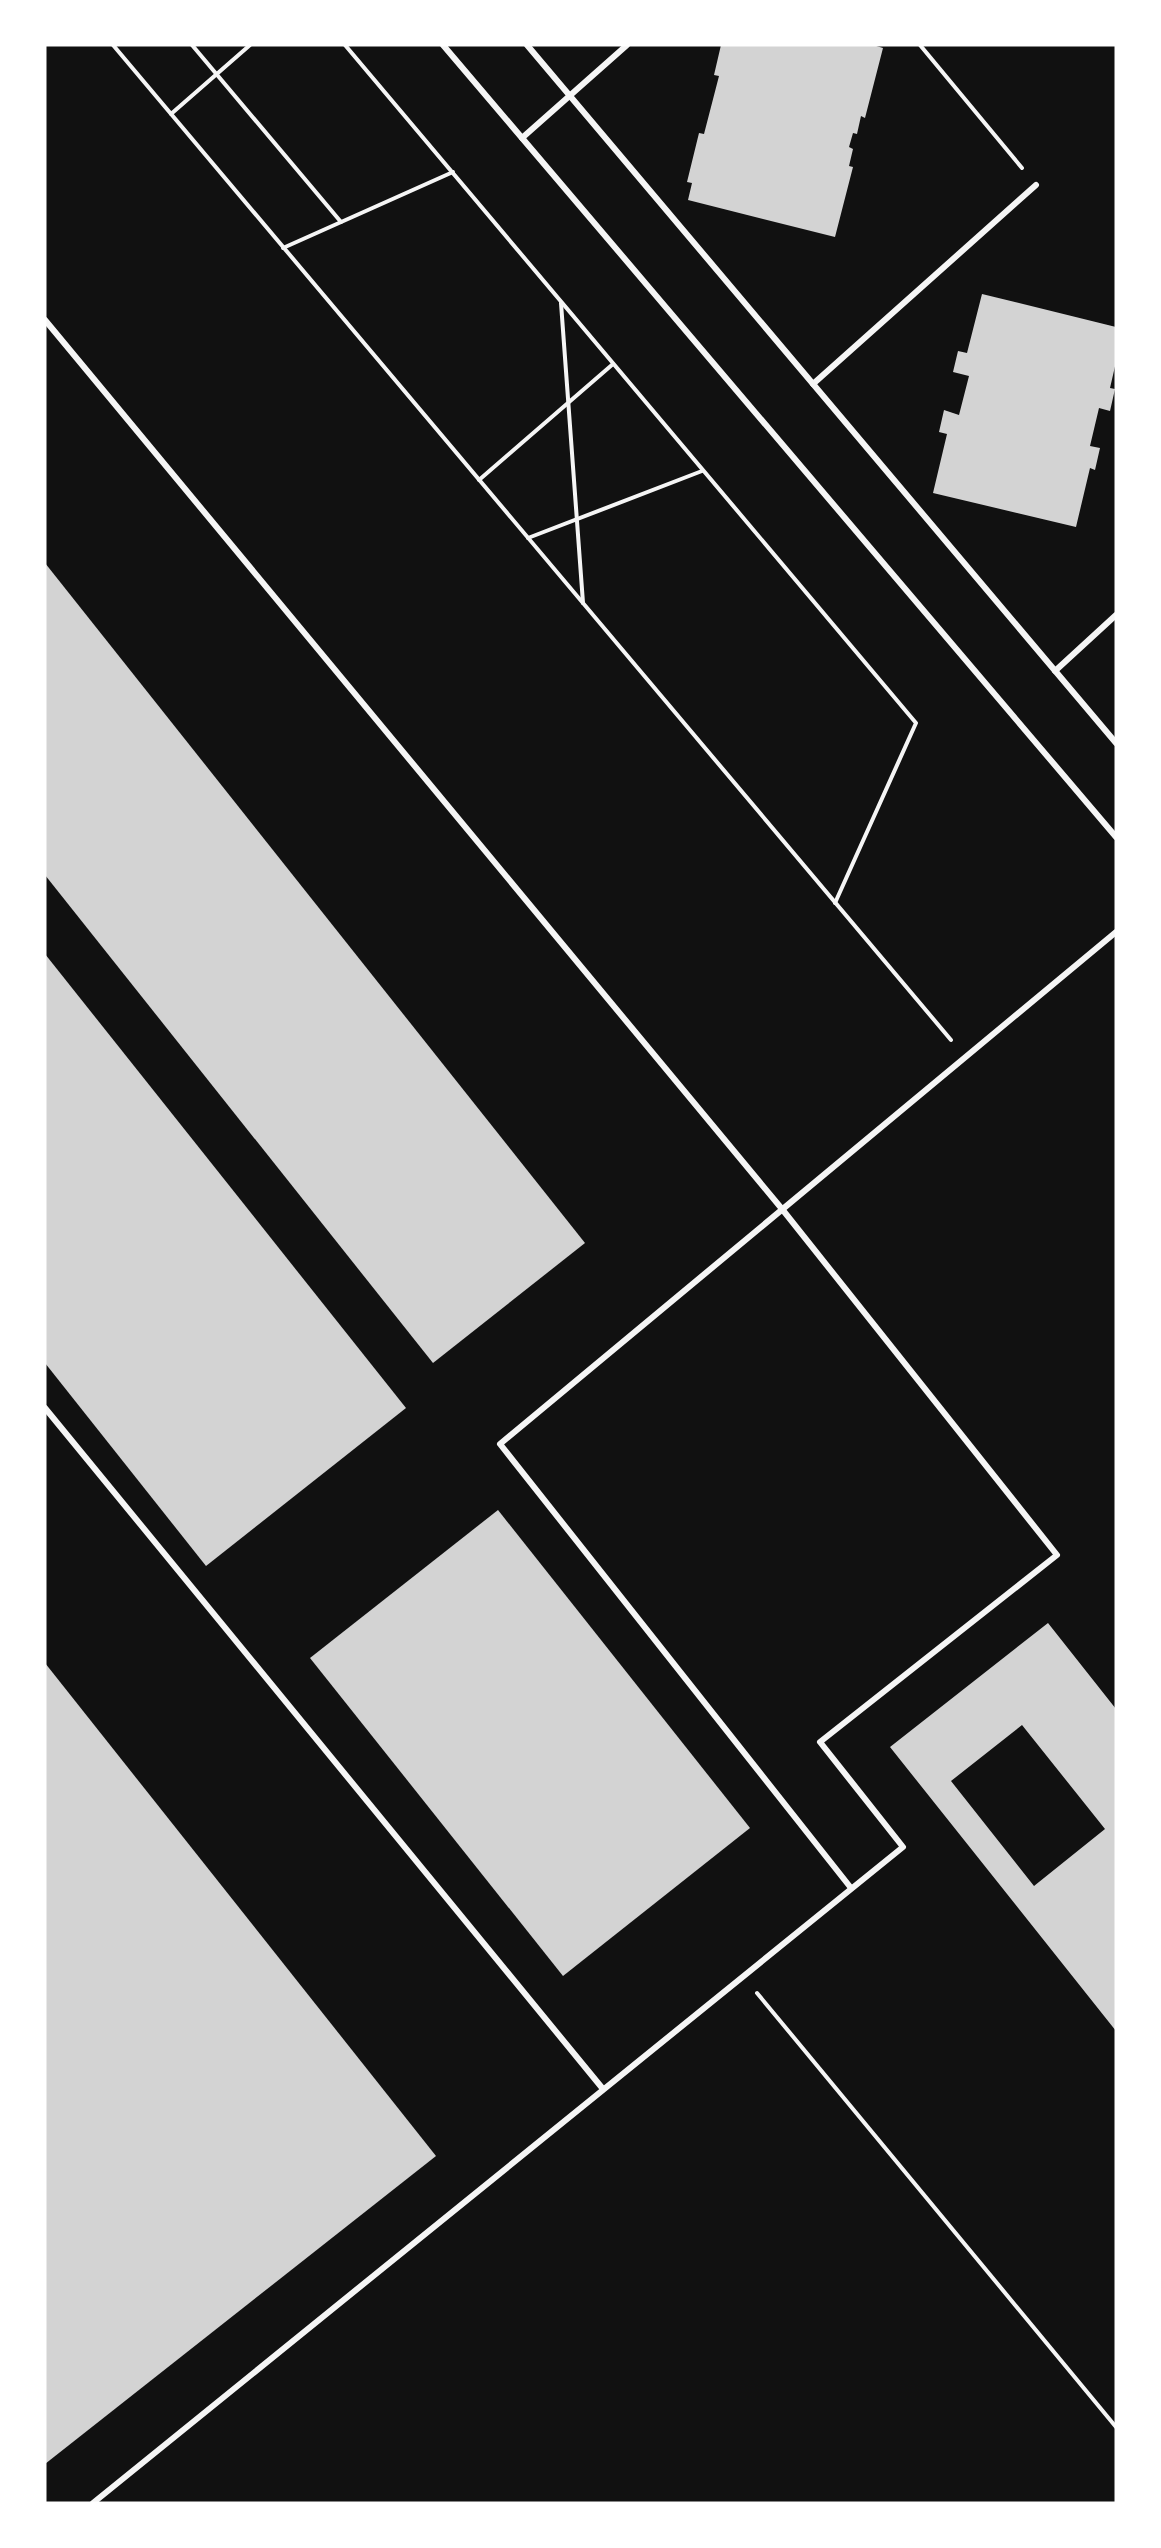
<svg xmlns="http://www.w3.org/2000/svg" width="1161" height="2548" viewBox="0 0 1161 2548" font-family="Commissioner,sans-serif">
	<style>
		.building { fill: #d3d3d3; fill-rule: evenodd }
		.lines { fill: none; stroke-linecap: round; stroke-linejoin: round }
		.path { stroke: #f5f5f5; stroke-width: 4 }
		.minor { stroke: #f5f5f5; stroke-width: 6 }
	</style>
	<rect width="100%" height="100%" fill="#111"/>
	<g class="building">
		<path d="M721 45H873L883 48 865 118 861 116 857 134 853 133 849 147 853 149 849 166 853 167 835 237 688 200 692 183 687 182 699 133 704 134 719 76 714 75Z"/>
		<path d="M982 294 1116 327V362L1110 388 1115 389 1110 411 1099 408 1090 446 1100 448 1095 470 1090 468 1076 527 933 493 947 434 939 432 944 410 959 415 969 376 953 372 958 351 967 353Z"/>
		<path d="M45 563 585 1243 433 1363 45 875Z"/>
		<path d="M45 954 406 1408 206 1566 45 1363Z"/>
		<path d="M498 1510 750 1828 563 1976 310 1658Z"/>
		<path d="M1048 1623 1116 1709V2031L890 1747ZM1022 1725 1105 1829 1034 1886 951 1781Z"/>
		<path d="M45 1663 436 2156 45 2464Z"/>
	</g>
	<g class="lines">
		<g class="path">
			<path d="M113 45 951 1040"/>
			<path d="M192 45 341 222"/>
			<path d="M345 45 916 723 835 903"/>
			<path d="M920 45 1022 168"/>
			<path d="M171 114 250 45"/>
			<path d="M283 248 453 172"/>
			<path d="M561 303 583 603"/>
			<path d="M479 480 613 364"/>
			<path d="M528 538 702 471"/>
			<path d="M757 1993 1116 2427"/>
		</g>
		<g class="minor">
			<path d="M443 45 1116 837"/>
			<path d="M527 45 1116 743"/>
			<path d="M522 138 627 45"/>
			<path d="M45 320 782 1209 1057 1555 820 1742 903 1847 93 2503"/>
			<path d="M813 384 1036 185"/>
			<path d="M1055 671 1116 615"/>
			<path d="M45 1408 603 2089"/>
			<path d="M851 1888 500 1444 1116 932"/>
		</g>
	</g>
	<rect width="1161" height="2548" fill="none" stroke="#ffffff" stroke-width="93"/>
</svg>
